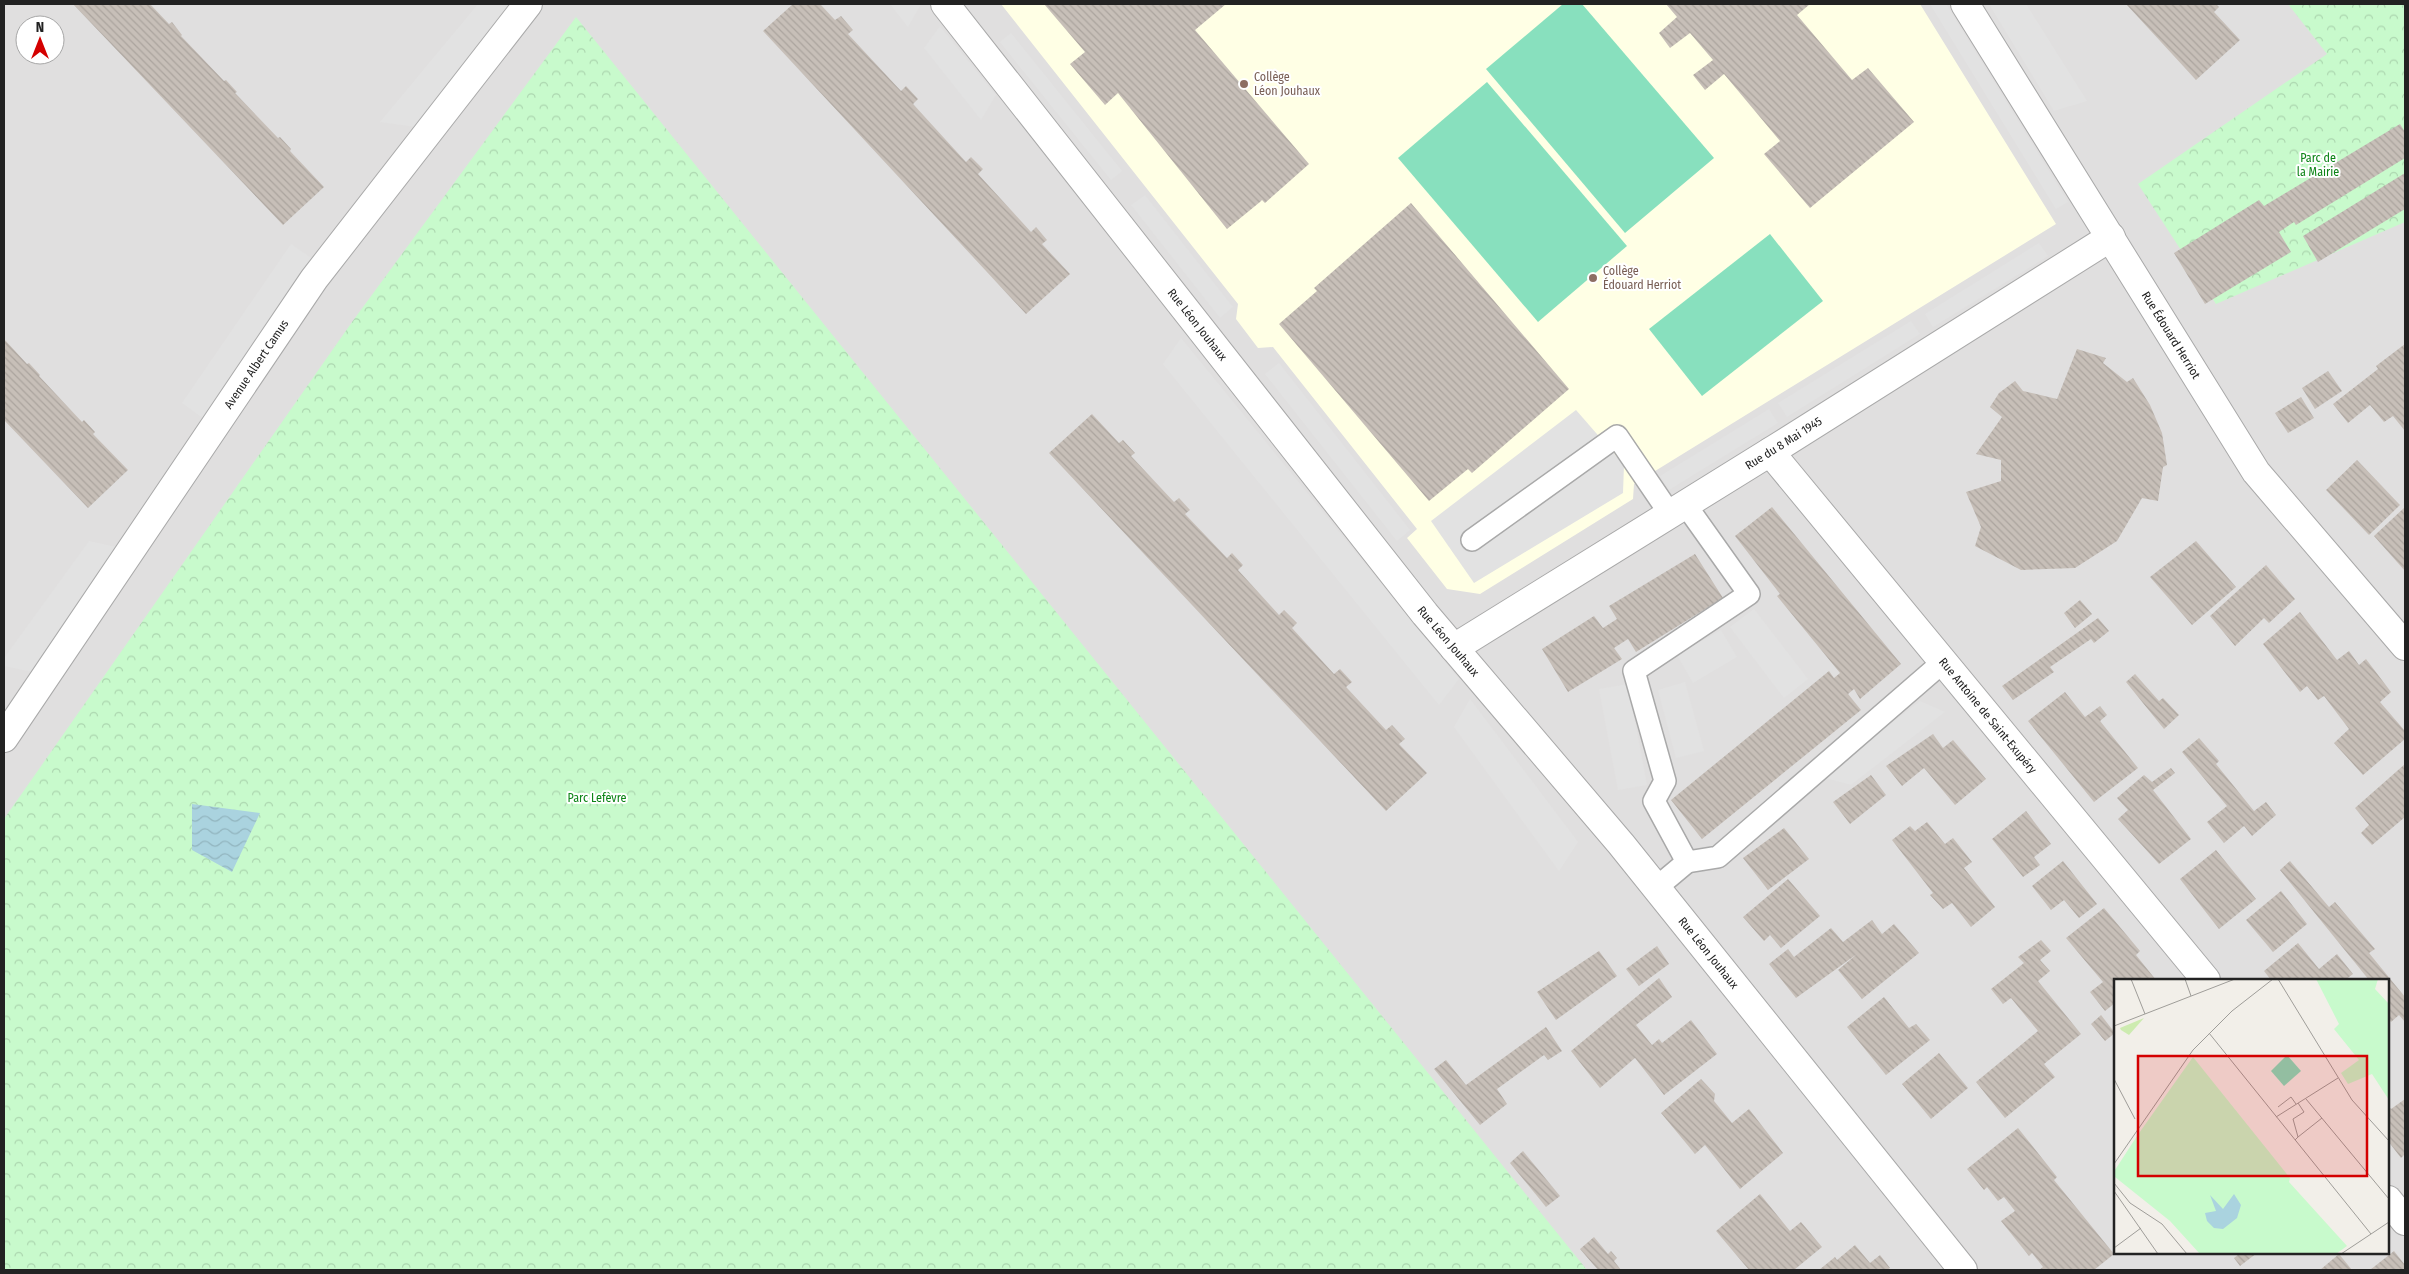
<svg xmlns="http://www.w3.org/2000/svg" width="2409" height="1274" viewBox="0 0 2409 1274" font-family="'Fira Sans Condensed',sans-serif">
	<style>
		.residential { fill: #e0dfdf; fill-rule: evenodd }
		.education { fill: #ffffe5 }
		.park { fill: url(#park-crowns) }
		.pitch { fill: #88e0be }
		.parking { fill: #e2e2e2 }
		.water { fill: url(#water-waves) }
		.building { fill: url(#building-back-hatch) }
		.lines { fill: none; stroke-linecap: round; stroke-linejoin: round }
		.service-casing { stroke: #a9a9a9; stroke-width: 24 }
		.minor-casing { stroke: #a9a9a9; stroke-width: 30 }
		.service { stroke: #fff; stroke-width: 21 }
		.minor { stroke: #fff; stroke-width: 28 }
		.education-dot { fill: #8d6e63; stroke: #fff; stroke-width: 2 }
		.labels { text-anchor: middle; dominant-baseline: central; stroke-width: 4; stroke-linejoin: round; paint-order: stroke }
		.education-label { font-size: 12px; fill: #785e54; stroke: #fff; text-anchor: start }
		.park-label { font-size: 12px; fill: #0c8416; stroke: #fff }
		.street-label { font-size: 12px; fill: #222; stroke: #fff }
		.inset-road { fill: none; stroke: #9f9d99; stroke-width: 1 }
		.view { fill: #d40000; fill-opacity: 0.15; stroke: #d40000; stroke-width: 2.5 }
		.inset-edge { fill: none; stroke: #222; stroke-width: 2.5 }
	</style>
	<defs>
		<pattern id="park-crowns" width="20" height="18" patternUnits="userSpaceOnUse" patternTransform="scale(1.25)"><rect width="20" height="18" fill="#c8facc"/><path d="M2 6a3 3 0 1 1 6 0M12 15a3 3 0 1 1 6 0" fill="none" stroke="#acd6af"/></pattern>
		<pattern id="water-waves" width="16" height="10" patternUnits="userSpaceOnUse" patternTransform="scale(1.25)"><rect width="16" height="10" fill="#aad3df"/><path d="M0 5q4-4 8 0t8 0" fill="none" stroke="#92b5bf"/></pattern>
		<pattern id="building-back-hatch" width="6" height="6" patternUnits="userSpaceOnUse" patternTransform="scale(1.25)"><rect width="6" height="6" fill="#c7bfb8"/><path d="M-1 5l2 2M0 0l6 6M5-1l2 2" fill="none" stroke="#aba49e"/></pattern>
	</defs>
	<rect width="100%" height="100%" fill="#f2efe9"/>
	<path class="residential" d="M4 4H2405V1270H4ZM25 25H55V55H25ZM2115 980H2388V1253H2115Z"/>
	<path class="education" d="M1001 4H1920L2056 224 1634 484 1633 499 1480 594 1447 589 1407 538 1417 529 1273 347 1258 348 1236 319 1238 304Z"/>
	<g class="park">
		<path d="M2288 4H2405V222L2216 304 2138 184 2327 54Z"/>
		<path d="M576 17 1587 1270H4V819L352 322Z"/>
	</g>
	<g class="pitch">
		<path d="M1563 4H1582L1714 158 1625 233 1486 69Z"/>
		<path d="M1487 82 1627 246 1538 322 1398 158Z"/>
		<path d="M1770 234 1823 301 1702 396 1649 329Z"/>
	</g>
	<g class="parking">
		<path d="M478 4H516L416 127 380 122Z"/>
		<path d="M890 4H921L908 27Z"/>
		<path d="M1930 4H1946L2068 202 2056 209Z"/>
		<path d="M1989 4H2026L2087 101 2054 111Z"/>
		<path d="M940 26 996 95 981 120 924 48Z"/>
		<path d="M1011 33 1122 171 1111 180 1000 42Z"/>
		<path d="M1145 195 1233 307 1220 318 1131 205Z"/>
		<path d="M2039 243 2048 256 1933 327 1925 314Z"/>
		<path d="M291 244 317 262 207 421 182 403Z"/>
		<path d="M1911 321 1920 334 1787 417 1778 403Z"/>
		<path d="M1181 338 1459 679 1439 705 1163 364Z"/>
		<path d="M1279 363 1410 530 1397 541 1265 374Z"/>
		<path d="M1769 409 1778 423 1669 490 1660 476Z"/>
		<path d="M1576 410 1624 465 1623 493 1474 583 1431 521Z"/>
		<path d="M89 541 121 548 37 673 4 666V658Z"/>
		<path d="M1754 609 1808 679 1784 698 1730 627Z"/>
		<path d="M1721 630 1737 657 1693 683 1677 655Z"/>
		<path d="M1685 682 1704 751 1676 758 1658 690Z"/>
		<path d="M1628 684 1647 785 1618 790 1599 689Z"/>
		<path d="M1470 699 1578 842 1559 871 1454 727Z"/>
		<path d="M1920 701 1945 712 1851 785 1821 777Z"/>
	</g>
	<path class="water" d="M192 804 260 813 232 872 192 850Z"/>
	<g class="building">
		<path d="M73 4H150L169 24 172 22 182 35 181 36 224 81 226 80 237 92 235 93 278 138 280 137 291 149 290 151 324 187 283 225Z"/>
		<path d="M793 4H820L835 20 841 16 853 30 848 34 901 91 906 86 918 99 913 104 966 162 971 157 983 169 978 174 1031 232 1036 227 1047 240 1042 244 1070 274 1026 314 763 31Z"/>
		<path d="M1044 4H1226L1195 30 1309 164 1265 203 1262 200 1260 202 1227 229 1118 93 1105 105 1070 64 1085 52Z"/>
		<path d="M1666 4H1810L1797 15 1852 80 1868 68 1914 122 1810 208 1764 154 1780 141 1724 74 1705 90 1693 75 1713 60 1690 33 1670 48 1659 33 1677 17Z"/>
		<path d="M2126 4H2216L2219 7 2214 12 2240 40 2196 80Z"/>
		<path d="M2400 124 2405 132V158L2296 225 2294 222 2279 232 2291 252 2205 304 2174 253 2259 200 2264 206Z"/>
		<path d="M2405 173V209L2318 262 2303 236Z"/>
		<path d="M1411 203 1569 389 1472 473 1468 469 1429 501 1279 324 1317 291 1314 288Z"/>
		<path d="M4 339 27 364 29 363 40 375 39 376 82 422 84 420 95 432 93 434 128 470 88 508 4 420Z"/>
		<path d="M2405 344V431L2393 416 2384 422 2370 405 2348 423 2333 404 2378 369 2376 366Z"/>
		<path d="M2077 349 2106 358 2103 363 2127 382 2133 378 2150 405 2162 433 2167 465 2163 467 2158 501 2142 498 2117 541 2075 568 2021 570 1975 546 1981 527 1966 492 2001 481V460L1976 454 2002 417 1990 407 1999 393 2015 381 2023 391 2057 399Z"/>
		<path d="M2328 371 2342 391 2315 409 2302 388Z"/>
		<path d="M2301 397 2314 418 2288 433 2275 413Z"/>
		<path d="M1092 414 1119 443 1123 440 1135 453 1131 456 1174 502 1179 498 1190 510 1185 514 1227 558 1232 553 1243 565 1238 570 1279 615 1284 610 1297 623 1292 628 1334 674 1340 669 1352 682 1346 687 1386 730 1392 725 1405 739 1399 744 1427 773 1386 811 1049 453Z"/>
		<path d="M2357 460 2400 505 2369 535 2326 490Z"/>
		<path d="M1772 507 1901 664 1860 699 1854 689 1848 694 1861 710 1702 839 1671 800 1829 671 1834 678 1840 673 1777 596 1780 594 1735 536Z"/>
		<path d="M2405 507V571L2374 536Z"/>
		<path d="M2196 541 2236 587 2192 625 2150 577Z"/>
		<path d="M1695 554 1723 598 1636 652 1628 639 1614 648 1622 659 1568 692 1542 649 1594 616 1603 628 1617 619 1609 606Z"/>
		<path d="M2266 565 2295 599 2269 623 2264 618 2235 646 2210 616Z"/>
		<path d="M2080 600 2092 614 2075 628 2064 613Z"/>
		<path d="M2300 612 2337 660 2349 651 2359 665 2366 659 2391 692 2380 702 2405 731V739L2363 775 2334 743 2349 729 2324 696 2318 700 2307 686 2300 692 2263 644Z"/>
		<path d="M2098 618 2109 631 2094 643 2091 639 2050 667 2054 672 2013 700 2002 686Z"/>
		<path d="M2135 674 2159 701 2163 698 2179 715 2164 729 2126 682Z"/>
		<path d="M2065 692 2085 717 2100 706 2107 715 2100 721 2138 768 2094 802 2028 721Z"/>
		<path d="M1933 734 1943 748 1953 740 1986 779 1955 805 1924 768 1902 786 1886 766Z"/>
		<path d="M2199 738 2219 761 2216 764 2254 811 2266 802 2276 815 2252 836 2244 826 2224 843 2207 822 2227 806 2182 752Z"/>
		<path d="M2405 764V817L2372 845 2361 833 2369 825 2355 808Z"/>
		<path d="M2171 768 2175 773 2153 790 2191 839 2159 864 2118 819 2128 810 2117 798 2144 775 2152 782Z"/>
		<path d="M1871 775 1886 795 1850 824 1833 802Z"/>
		<path d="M2026 811 2051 844 2034 857 2040 865 2023 877 1992 839Z"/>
		<path d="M1927 822 1945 844 1953 838 1972 862 1964 868 1995 907 1971 927 1952 903 1943 909 1930 895 1933 893 1892 840 1910 826 1915 831Z"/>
		<path d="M1784 828 1809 859 1768 890 1743 858Z"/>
		<path d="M2216 850 2256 899 2219 929 2180 879Z"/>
		<path d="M2063 861 2097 904 2079 918 2064 900 2051 910 2032 886Z"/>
		<path d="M2290 861 2329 907 2335 902 2375 949 2369 953 2405 997V1022L2399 1015 2391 1022 2388 1018V980H2369L2280 870Z"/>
		<path d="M1788 879 1820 916 1781 948 1770 935 1764 941 1743 917Z"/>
		<path d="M2281 891 2307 924 2273 952 2246 920Z"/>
		<path d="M2104 908 2140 951 2136 955 2156 980H2115V1003L2105 1011 2090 992 2103 982 2066 938Z"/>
		<path d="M1872 920 1882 934 1894 924 1919 953 1862 999 1838 970 1857 954 1796 998 1769 964 1788 949 1794 957 1831 928 1843 942Z"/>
		<path d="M2041 940 2051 951 2040 960 2050 971 2038 981 2081 1034 2044 1064 2055 1077 2005 1118 1976 1082 2038 1031 2011 998 2003 1004 1991 989 2024 963 2018 957Z"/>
		<path d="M2298 943 2319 969 2337 954 2353 974 2345 980H2271L2264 971Z"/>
		<path d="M1657 946 1669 964 1639 986 1626 969Z"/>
		<path d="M1599 951 1617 976 1556 1020 1537 992Z"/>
		<path d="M1659 978 1672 997 1636 1025 1652 1045 1659 1039 1662 1043 1691 1020 1717 1054 1664 1095 1635 1058 1600 1088 1571 1051Z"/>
		<path d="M1884 997 1909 1028 1916 1024 1930 1040 1886 1075 1847 1027Z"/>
		<path d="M2101 1015 2115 1033 2105 1041 2091 1024Z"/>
		<path d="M1546 1027 1562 1051 1548 1060 1544 1055 1497 1089 1507 1104 1480 1125 1434 1069 1446 1060 1466 1085Z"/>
		<path d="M1939 1053 1968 1088 1931 1119 1902 1084Z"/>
		<path d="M1701 1079 1715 1094 1714 1101 1732 1123 1749 1109 1783 1153 1740 1189 1705 1145 1695 1154 1661 1113Z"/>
		<path d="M2405 1099V1154L2401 1158 2388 1141V1108L2389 1107 2391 1109Z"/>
		<path d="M2018 1128 2057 1177 2054 1180 2114 1254 2094 1270H2039L2043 1267 2032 1253 2029 1256 2001 1221 2015 1211 2004 1197 1998 1201 1987 1187 1984 1190 1967 1169Z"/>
		<path d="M1523 1151 1560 1196 1546 1207 1510 1163Z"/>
		<path d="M1760 1194 1790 1231 1801 1222 1822 1247 1794 1270H1749L1716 1231Z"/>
		<path d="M1594 1237 1608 1254 1611 1251 1617 1258 1614 1261 1621 1270H1598L1580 1249Z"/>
		<path d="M1855 1245 1870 1263 1880 1255 1890 1268 1887 1270H1819L1835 1257 1837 1260Z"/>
		<path d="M2394 1251 2405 1265V1269L2370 1270Z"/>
		<path d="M2237 1253H2257L2240 1266 2234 1258 2239 1254Z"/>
		<path d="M2339 1254 2352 1270H2320Z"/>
	</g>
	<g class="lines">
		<g class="service-casing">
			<g id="service">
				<path d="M1472 540 1617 436 1670 514"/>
				<path d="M1687 862 1718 857 1943 662"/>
				<path d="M1656 888 1687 862 1654 801 1665 781 1634 671 1749 594 1685 504"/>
			</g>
		</g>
		<g class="minor-casing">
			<g id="minor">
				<path id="s1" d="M945 4 1425 614 1621 844 1963 1270"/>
				<path id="s2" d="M1965 4 2256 472 2405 646"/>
				<path id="s3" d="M1770 452 2206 980"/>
				<path id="s4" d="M1454 648 1770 452 2111 237"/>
				<path id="s5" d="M4 738 314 279 528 4"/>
				<path d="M2388 1200 2405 1221"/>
			</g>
		</g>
		<use href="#service" class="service"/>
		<use href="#minor" class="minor"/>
	</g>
	<g class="education-dot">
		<circle cx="1244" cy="84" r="5"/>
		<circle cx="1593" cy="278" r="5"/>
	</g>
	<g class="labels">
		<g class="education-label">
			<text x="1254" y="77">Collège<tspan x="1254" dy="14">Léon Jouhaux</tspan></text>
			<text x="1603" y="271">Collège<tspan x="1603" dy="14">Édouard Herriot</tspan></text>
		</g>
		<g class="park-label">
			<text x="2318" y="158">Parc de<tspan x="2318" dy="14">la Mairie</tspan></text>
			<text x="597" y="798">Parc Lefèvre</text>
		</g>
		<g class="street-label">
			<text stroke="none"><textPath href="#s1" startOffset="408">Rue Léon Jouhaux</textPath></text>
			<text stroke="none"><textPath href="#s2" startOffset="390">Rue Édouard Herriot</textPath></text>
			<text stroke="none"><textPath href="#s5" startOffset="451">Avenue Albert Camus</textPath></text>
			<text stroke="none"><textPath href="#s4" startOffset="388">Rue du 8 Mai 1945</textPath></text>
			<text stroke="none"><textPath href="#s1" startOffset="812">Rue Léon Jouhaux</textPath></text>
			<text stroke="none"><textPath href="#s3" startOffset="342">Rue Antoine de Saint-Exupéry</textPath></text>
			<text stroke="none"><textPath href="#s1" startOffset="1218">Rue Léon Jouhaux</textPath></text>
		</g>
	</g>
	<g transform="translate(2114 979)">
		<rect width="275" height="275" fill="#f2efe9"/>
		<path d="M30 39 15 56 7 51 6 49Z" fill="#cdebb0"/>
		<path d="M202 0H264L261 10 275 25V121L258 95 234 105 227 94 245 81 220 50 225 45ZM79 78 176 199 175 203 233 267 222 275H86L56 242 1 198V191L23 157Z" fill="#c8facc"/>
		<path d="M173 76 187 92 170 107 157 92Z" fill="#88e0be"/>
		<path d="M120 215 127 226 123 239 109 250 100 249 93 242 91 234 102 232 96 216 109 230Z" fill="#aad3df"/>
		<path class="inset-road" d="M17 0 31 35M71 0 77 17M164 0 238 121 275 162M0 47 121 0M95 54 257 255M0 100 21 140M192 120 275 220M164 128 177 118 182 125M162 138 224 99M184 158 208 139M181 161 184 158 179 140 190 133 184 124M0 185 79 71 118 32 159 0M0 204 16 224 48 245 73 275M0 212 44 275M0 269 27 249M227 275 275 243"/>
		<path class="view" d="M24 77H253V197H24Z"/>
		<rect width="275" height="275" class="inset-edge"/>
	</g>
	<rect width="2409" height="1274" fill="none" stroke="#222222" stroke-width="10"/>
	<g transform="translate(40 40)"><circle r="24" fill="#ffffff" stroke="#a7a7a7"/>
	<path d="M0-4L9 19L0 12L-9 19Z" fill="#d40000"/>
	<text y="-8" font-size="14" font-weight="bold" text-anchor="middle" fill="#222222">N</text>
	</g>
</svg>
